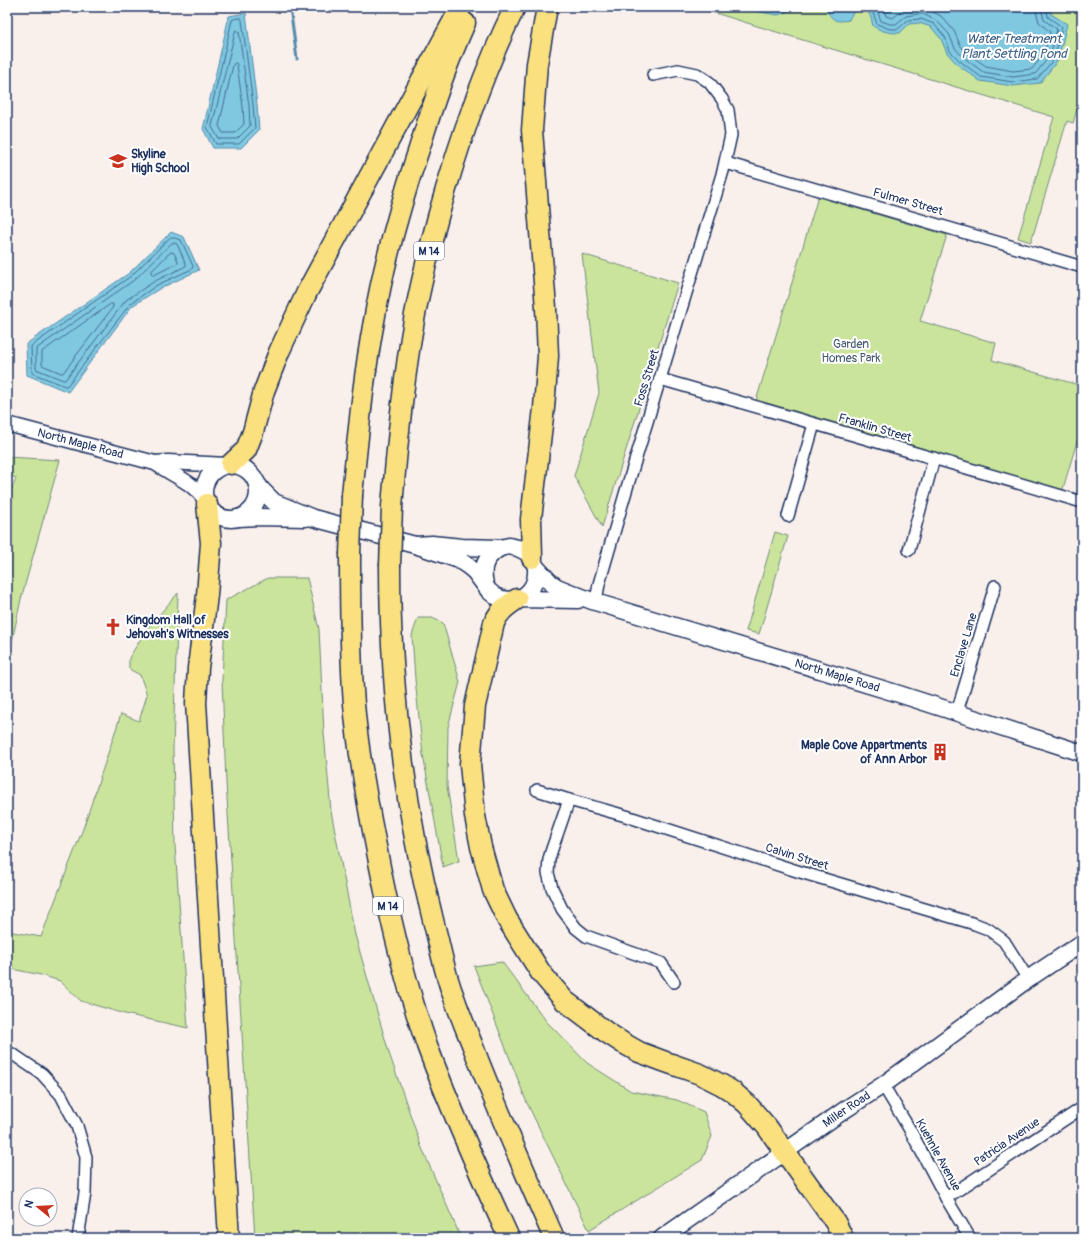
<svg xmlns="http://www.w3.org/2000/svg" width="1089" height="1245" viewBox="0 0 1089 1245" font-family="Pangolin,sans-serif">
	<style>
		.green { fill: #cae59b; stroke: #728a7c }
		.water { fill: #7fc8e0; stroke: #578bac }
		.lines { fill: none; stroke-linecap: round; stroke-linejoin: round }
		.shore { stroke: #436c92; stroke-width: 1 }
		.stream { stroke: #578bac; stroke-width: 3 }
		.minor-casing { stroke: #1b2f5e; stroke-width: 14 }
		.tertiary-casing { stroke: #1b2f5e; stroke-width: 17 }
		.secondary-casing { stroke: #1b2f5e; stroke-width: 19 }
		.motorway-casing { stroke: #1b2f5e; stroke-width: 23 }
		.minor { stroke: #fff; stroke-width: 11 }
		.tertiary { stroke: #fff; stroke-width: 14 }
		.secondary { stroke: #fff; stroke-width: 16 }
		.motorway { stroke: #fbe080; stroke-width: 20 }
		.motorway-bridge-casing { stroke: #1b2f5e; stroke-width: 23; stroke-linecap: butt }
		.motorway-bridge { stroke: #fbe080; stroke-width: 20 }
		.labels { text-anchor: middle; dominant-baseline: central; stroke-width: 4; stroke-linejoin: round; paint-order: stroke }
		.shield { fill: #fff; stroke: #5f6d8e; stroke-width: 1 }
		.shield-label { font-size: 11px; font-weight: bold; fill: #1b2f5e }
		.poi-label { font-size: 12px; font-weight: bold; fill: #1b2f5e; stroke: #fff; text-anchor: start }
		.street-label { font-size: 12px; fill: #1b2f5e; stroke: #fff }
		.park-label { font-size: 12px; fill: #475c6d; stroke: #fff }
		.water-label { font-size: 13px; font-style: italic; fill: #395d85; stroke: #fff }
	</style>
	<rect width="100%" height="100%" fill="#faf0eb"/>
	<filter id="ink" filterUnits="userSpaceOnUse"><feTurbulence type="fractalNoise" baseFrequency=".025" numOctaves="2"/><feDisplacementMap in="SourceGraphic" scale="8" xChannelSelector="R" yChannelSelector="G"/><feConvolveMatrix kernelMatrix="1 2 1 2 8 2 1 2 1" color-interpolation-filters="sRGB"/></filter>
	<g filter="url(#ink)">
		<g class="green">
			<path d="M696 7H1082V92L1073 123 1067 121 1031 242 1018 238 1054 117 757 26Z"/>
			<path d="M818 197 947 235 920 321 996 343 992 360 1082 386V439L1078 438 1062 492 756 401Z"/>
			<path d="M582 254 678 283 602 527 574 476 599 393Z"/>
			<path d="M7 457 60 460 21 599 7 665V501L16 478 7 474Z"/>
			<path d="M775 532 788 536 759 634 746 631Z"/>
			<path d="M268 578H307L319 629 324 733 331 811 355 935 389 1053 421 1146 461 1238H255L226 782 222 680 226 600Z"/>
			<path d="M178 593 173 749 175 846 188 1028 125 1014 81 1001 60 981 41 975 7 968V931L41 937 84 826 121 714 139 721 147 695 140 675 129 669V658L146 630Z"/>
			<path d="M418 618H432L443 623 460 682 448 727 447 786 459 861 443 867 423 755 415 679 412 635Z"/>
			<path d="M502 962 547 1022 587 1063 631 1091 677 1100 704 1112 712 1136 702 1160 589 1230 527 1103 474 966Z"/>
		</g>
		<g class="water">
			<path d="M730 7H800L778 15Z"/>
			<path d="M824 7H1050L1051 14 1067 24 1058 60 1040 83 1013 86 980 81 957 64 947 53 941 39 931 27 919 23 909 24 900 33C890 33 882 32 873 26L871 18 868 11C858 9 853 10 849 20 832 23 833 19 824 7Z"/>
			<path d="M246 13 257 105 259 130 241 148H213L203 129 229 16Z"/>
			<path d="M171 232 184 237 199 270 159 289 132 306 68 392 27 375 26 344 129 273Z"/>
		</g>
		<g class="lines">
			<g class="shore">
				<path d="M868 7 872 10 877 24 890 29H898L908 20 921 19 934 24 945 37 950 51 960 61 981 77 1013 82 1037 79 1054 59 1062 27 1048 17 1046 7"/>
				<path d="M876 7 881 21 890 24H896L906 16 918 14H923L937 21 949 34 955 48 963 57 983 72 1013 77 1035 74 1050 56 1057 29 1044 20 1041 7"/>
				<path d="M883 7 886 16 893 18 900 12 905 9 918 8H925L941 16 954 31 960 45 967 53 986 66 1013 71 1032 69 1044 54 1050 32 1039 22 1035 7"/>
				<path d="M241 18 242 20 253 105 255 128 239 144H216L207 127 232 20 234 19Z"/>
				<path d="M236 30 239 32 249 106 250 126 237 139H219L212 127Z"/>
				<path d="M236 63 237 65 243 107 244 124 235 133H223L219 126 233 65Z"/>
				<path d="M171 237 181 240 193 266 192 269 157 285 130 304 67 386H65L32 373 31 346 131 276Z"/>
				<path d="M172 243H174L177 244 186 264V266L155 281 126 300 65 380H63L36 369V349L134 280Z"/>
				<path d="M171 252 174 253 178 261V263L154 275H152L151 272Z"/>
				<path d="M111 304H113V307L63 373H61L42 365V352Z"/>
			</g>
			<path class="stream" d="M290 7 297 59"/>
			<g class="minor-casing">
				<g id="minor">
					<path d="M726 163 1082 267"/>
					<path d="M660 379 943 461 1082 502"/>
					<path d="M788 516 814 424"/>
					<path d="M909 550 934 458"/>
					<path d="M596 601 599 584 626 491 723 171 731 135 728 110 722 99 709 82 697 74 678 70 653 75"/>
					<path d="M957 712 995 586"/>
					<path d="M537 790 569 800 626 816 797 871 975 924 988 929 1004 941 1028 979"/>
					<path d="M569 800 552 849 549 859 548 873 552 888 562 909 576 928 586 936 661 963 674 982"/>
					<path d="M7 1052 14 1055 42 1074 61 1095 77 1126 86 1157 85 1193 78 1238"/>
					<path d="M883 1085 910 1130 946 1198 970 1238"/>
					<path d="M946 1198 1082 1108"/>
				</g>
			</g>
			<g class="tertiary-casing">
				<g id="tertiary">
					<path id="s1" d="M7 424 155 463C173 475 191 481 205 499"/>
					<path d="M155 463 168 462 227 465"/>
				</g>
			</g>
			<g class="secondary-casing">
				<g id="secondary">
					<circle cx="231" cy="492" r="27"/>
					<path d="M256 482 262 490 274 502 313 518 415 545 459 560 468 566 475 572 489 591 495 596 502 599 509 600 519 599 578 600"/>
					<path d="M238 518 258 517 306 518"/>
					<path id="s2" d="M415 545 432 544 462 547 500 548 509 546 518 548 526 552 532 558 536 567 551 583 557 587 592 601 899 694 1082 753"/>
					<path d="M485 584C481 567 485 557 500 548"/>
					<path d="M519 599C532 592 537 582 536 567"/>
					<path id="s3" d="M662 1238 846 1109 883 1085 1028 979 1082 943"/>
				</g>
			</g>
			<g class="motorway-casing">
				<g id="motorway">
					<path d="M231 464 246 450 253 432 264 391 279 352 307 292 461 7"/>
					<path d="M352 495C358 437 363 379 374 321 384 261 401 203 420 146 433 104 447 63 465 23"/>
					<path d="M207 504 211 543 207 595 198 668 196 703 229 1238"/>
					<path d="M392 507C397 444 403 382 414 320 420 286 429 251 438 217 458 145 482 74 515 7"/>
					<path d="M350 555C350 605 350 655 354 704 358 750 366 796 375 841 388 911 404 981 428 1048 452 1113 480 1175 509 1238"/>
					<path d="M532 558 531 519 544 408 548 356 546 308 532 130 537 64 547 7"/>
					<path d="M390 566C390 687 404 807 434 924 440 946 444 970 452 992 458 1009 465 1027 472 1044 497 1110 526 1174 554 1238"/>
					<path d="M517 599C507 606 499 611 494 623L475 706 470 764 475 816 481 847 493 890 507 919 541 973 565 1001 606 1032 623 1043 639 1052 663 1061 700 1074 722 1085 733 1092 747 1104 767 1127 835 1222 843 1238"/>
				</g>
			</g>
			<use href="#minor" class="minor"/>
			<use href="#tertiary" class="tertiary"/>
			<use href="#secondary" class="secondary"/>
			<use href="#motorway" class="motorway"/>
			<g class="motorway-bridge-casing">
				<g id="motorway-bridge">
					<path d="M350 555 352 495"/>
					<path d="M390 566 392 507"/>
				</g>
			</g>
			<use href="#motorway-bridge" class="motorway-bridge"/>
		</g>
	</g>
	<defs>
		<g id="school-bare" transform="scale(1.38)"><path d="M0-5L7-2L0 1L-7-2ZM-4 1L0 2.5L4 1V4Q0 6-4 4Z" fill="#c8321e" stroke="#fff" stroke-width="2.5" paint-order="stroke"/></g>
		<g id="church-bare" transform="scale(1.38)"><path d="M-1.2-6h2.4v3.5h3.3v2.4h-3.3V6h-2.4V-.1h-3.3v-2.4h3.3Z" fill="#c8321e" stroke="#fff" stroke-width="2.5" paint-order="stroke"/></g>
		<g id="building-bare" transform="scale(1.38)"><path d="M-4-6H4V6H1V3H-1V6H-4ZM-2.5-4.3h1.7v1.8h-1.7ZM.8-4.3h1.7v1.8H.8ZM-2.5-1h1.7V.8h-1.7ZM.8-1h1.7V.8H.8Z" fill="#c8321e" stroke="#fff" stroke-width="2.5" paint-order="stroke"/></g>
	</defs>
	<g fill-rule="evenodd">
		<use href="#school-bare" x="118" y="161"/>
		<use href="#church-bare" x="113" y="627"/>
		<use href="#building-bare" x="940" y="752"/>
	</g>
	<g class="labels">
		<g class="shield">
			<rect x="414" y="242" width="30" height="18" rx="3"/>
			<rect x="373" y="897" width="30" height="18" rx="3"/>
		</g>
		<g class="shield-label">
			<text x="429" y="251">M 14</text>
			<text x="388" y="906">M 14</text>
		</g>
		<g class="poi-label">
			<text x="131" y="154">Skyline<tspan x="131" dy="14">High School</tspan></text>
			<text x="126" y="620">Kingdom Hall of<tspan x="126" dy="14">Jehovah's Witnesses</tspan></text>
			<text x="927" y="745" text-anchor="end">Maple Cove Appartments<tspan x="927" dy="14">of Ann Arbor</tspan></text>
		</g>
		<g class="street-label">
			<text transform="translate(908 202) rotate(16)">Fulmer Street</text>
			<text transform="translate(647 378) rotate(-73)">Foss Street</text>
			<text transform="translate(875 428) rotate(16)">Franklin Street</text>
			<text stroke="none"><textPath href="#s1" startOffset="76">North Maple Road</textPath></text>
			<text transform="translate(964 645) rotate(-73)">Enclave Lane</text>
			<text stroke="none"><textPath href="#s2" startOffset="454">North Maple Road</textPath></text>
			<text transform="translate(797 857) rotate(17)">Calvin Street</text>
			<text stroke="none"><textPath href="#s3" startOffset="225">Miller Road</textPath></text>
			<text transform="translate(1007 1142) rotate(-34)">Patricia Avenue</text>
			<text transform="translate(938 1155) rotate(61)">Kuehnle Avenue</text>
		</g>
		<g class="park-label">
			<text x="851" y="344">Garden<tspan x="851" dy="14">Homes Park</tspan></text>
		</g>
		<g class="water-label">
			<text x="1014" y="39">Water Treatment<tspan x="1014" dy="15">Plant Settling Pond</tspan></text>
		</g>
	</g>
	<rect width="1089" height="1245" fill="none" stroke="#fff" stroke-width="24"/>
	<rect x="12" y="12" width="1065" height="1221" fill="none" stroke="#1b2f5e" stroke-width="1.5" filter="url(#ink)"/>
	<g transform="translate(38 1207) rotate(288)"><circle r="19" fill="#ffffff" stroke="#a4acbf"/>
	<path d="M0-3L7 15L0 10L-7 15Z" fill="#c8321e"/>
	<text y="-6" font-size="11" font-weight="bold" text-anchor="middle" fill="#1b2f5e">N</text>
	</g>
</svg>
